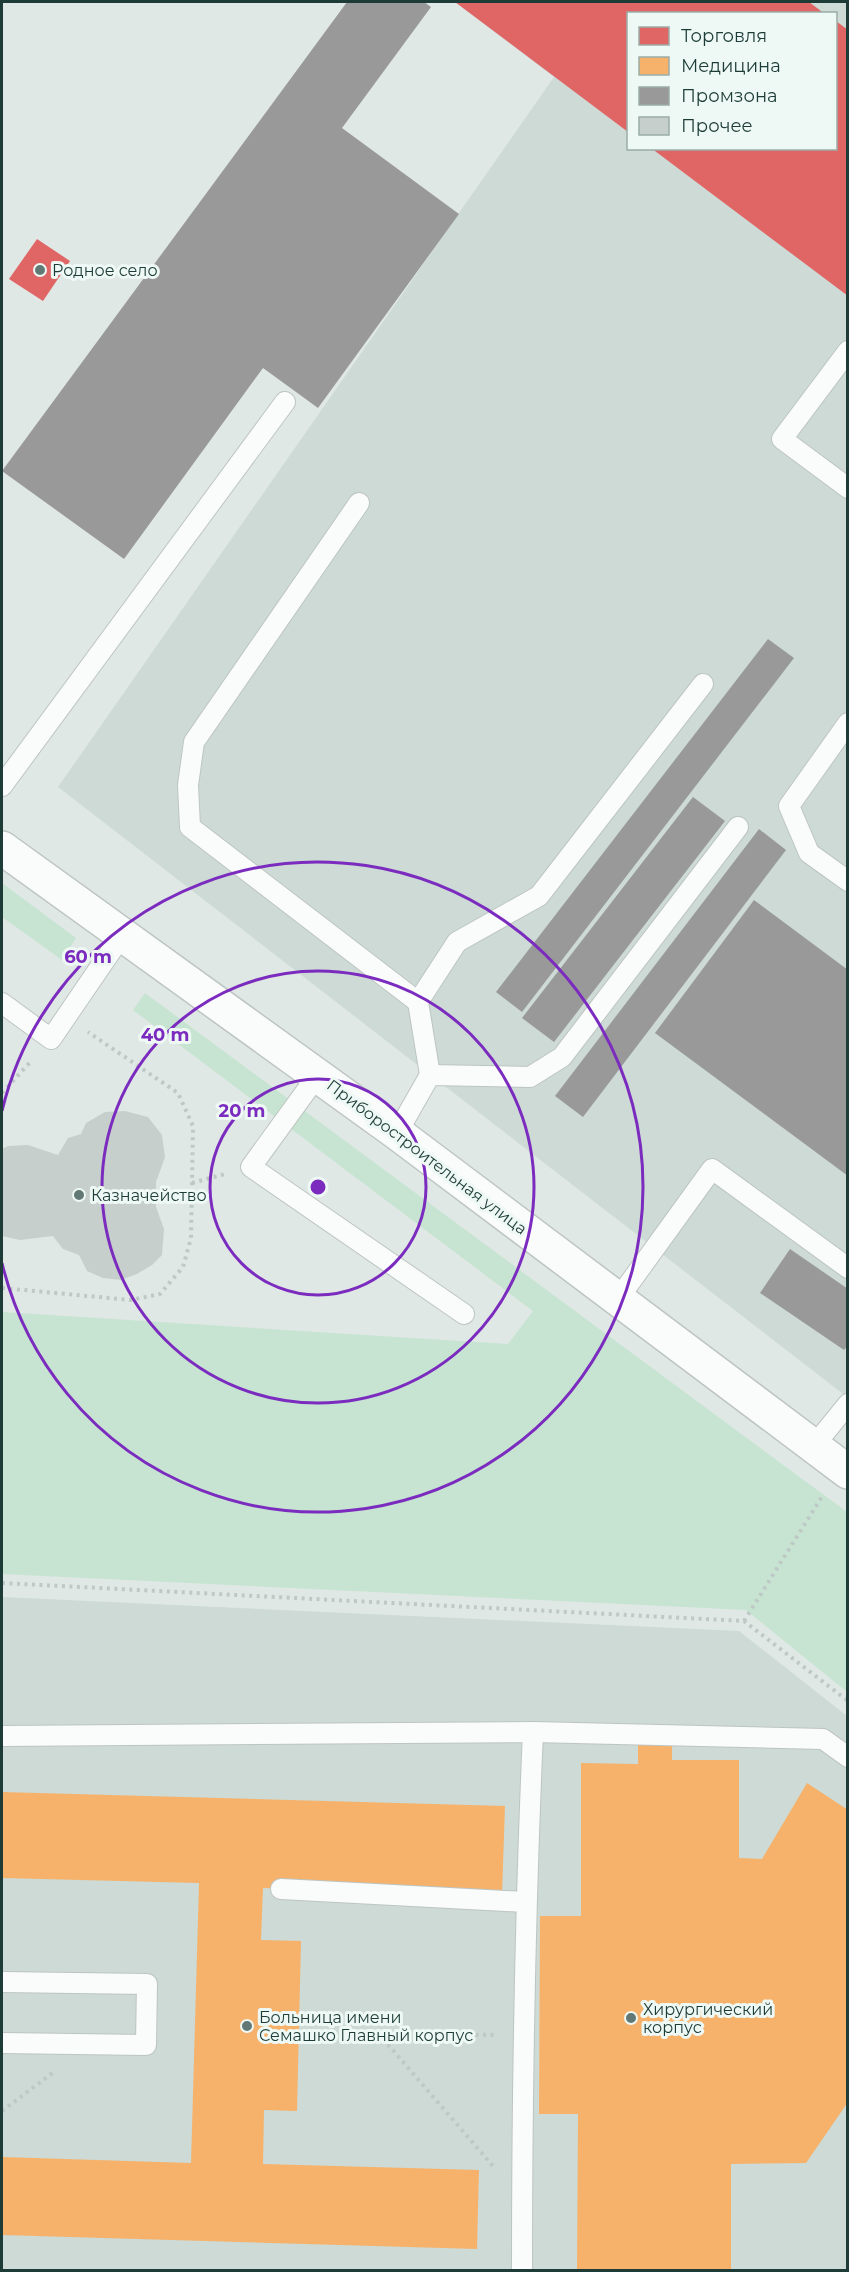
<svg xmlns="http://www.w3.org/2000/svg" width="849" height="2272" viewBox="0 0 849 2272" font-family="Montserrat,sans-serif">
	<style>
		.built { fill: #cddad5; fill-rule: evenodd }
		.green { fill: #c7e4d2 }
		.shops { fill: #e06666 }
		.health { fill: #f6b26b }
		.industry { fill: #999 }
		.building { fill: #c7cfcc }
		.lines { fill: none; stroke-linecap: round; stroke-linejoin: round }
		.service-casing { stroke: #bdc5c2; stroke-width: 22 }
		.minor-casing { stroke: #bdc5c2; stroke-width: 36 }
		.path { stroke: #bec9c6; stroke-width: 4; stroke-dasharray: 3 4.5; stroke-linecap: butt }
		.service { stroke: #fafcfb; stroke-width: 20 }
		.minor { stroke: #fafcfb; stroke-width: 33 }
		.ring { fill: none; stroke: #7b2cbf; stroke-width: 3 }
		.poi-dot { fill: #617874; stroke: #eef8f4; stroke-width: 2 }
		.labels { text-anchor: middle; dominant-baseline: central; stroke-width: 6; stroke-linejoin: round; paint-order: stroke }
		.poi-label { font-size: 16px; fill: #1d3c37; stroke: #eef8f4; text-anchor: start }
		.street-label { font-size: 16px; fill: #1d3c37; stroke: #eef8f4 }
		.centre { fill: #7b2cbf; stroke: #eef8f4; stroke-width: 3 }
		.ring-label { font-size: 18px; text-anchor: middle; font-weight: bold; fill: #7b2cbf; stroke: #eef8f4; stroke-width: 6; stroke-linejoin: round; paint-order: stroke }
	</style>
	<rect width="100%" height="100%" fill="#e0e8e5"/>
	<g class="built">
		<path d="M455 2H847V1397L58 787 554 77ZM628 14H836V148H628Z"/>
		<path d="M2 1597 739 1631 847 1716V2270H2Z"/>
	</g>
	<g class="green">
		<path d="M2 883 76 938 62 960 2 917Z"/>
		<path d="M145 993 847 1512V1692L746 1610 2 1574V1312L508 1344 533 1311 133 1010Z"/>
	</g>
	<g class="shops">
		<path d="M455 2H809L825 14H628V132Z"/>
		<path d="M836 21 848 30V296L651 148H836Z"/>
		<path d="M37 239 70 261 43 301 9 279Z"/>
	</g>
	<g class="health">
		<path d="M638 1745H672V1760H739V1858L762 1859 807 1783 848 1810V2102L806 2163 731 2164V2270H577L578 2114H539L540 1916H581V1763L638 1764Z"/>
		<path d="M2 1792 505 1806 502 1895 263 1888 261 1940 301 1941 297 2111 264 2110 263 2164 479 2170 477 2249 2 2235V2157L191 2163 199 1883 2 1878Z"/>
	</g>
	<g class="industry">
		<path d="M347 2H424L431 7 342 128 459 214 318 408 263 368 124 559 2 471Z"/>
		<path d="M768 639 794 658 522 1012 496 992Z"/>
		<path d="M693 797 725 821 554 1042 522 1018Z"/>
		<path d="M759 829 786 850 583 1117 555 1096Z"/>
		<path d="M754 900 848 970V1176L655 1033Z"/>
		<path d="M790 1249 848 1289V1345L844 1350 760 1293Z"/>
	</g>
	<path class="building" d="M125 1111 148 1117 162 1135 165 1157 156 1182V1207L164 1229 162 1255 152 1265 137 1274 121 1280 103 1278 87 1271 79 1255 63 1249 53 1236 20 1240 2 1236V1149L8 1146 28 1145 58 1155 68 1138 81 1134 86 1123 105 1112Z"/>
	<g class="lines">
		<g class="service-casing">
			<g id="service">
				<path d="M848 351 782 439 848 488"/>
				<path d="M359 503 194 742 188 785 190 827 418 1002"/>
				<path d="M848 723 789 806 809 853 848 881"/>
				<path d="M2 786 285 402"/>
				<path d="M2 1003 51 1039 122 935"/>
				<path d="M430 1075 418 1002 457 942 539 896 703 684"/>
				<path d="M317 1076 251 1167 464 1314"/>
				<path d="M397 1133 430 1075 530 1077 562 1057 738 827"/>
				<path d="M618 1299 712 1169 848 1268"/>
				<path d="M813 1447 848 1404"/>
				<path d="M2 1736 533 1732 823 1739 848 1757"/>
				<path d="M281 1889 525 1902"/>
				<path d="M2 1982 147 1984 146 2045 2 2043"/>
				<path d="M522 2270C522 2091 525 1912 533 1732"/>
			</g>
		</g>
		<g class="minor-casing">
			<path id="minor" d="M2 848 397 1133 848 1472"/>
		</g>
		<g class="path">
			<path d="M2 1093 32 1060"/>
			<path d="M192 1183 225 1174"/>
			<path d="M2 1288 131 1300 160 1294 183 1267 191 1238 193 1126 178 1093 88 1032"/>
			<path d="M2 1583 744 1621 848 1701"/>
			<path d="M744 1621 823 1495"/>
			<path d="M378 2033 493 2166"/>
			<path d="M378 2033 495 2035"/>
			<path d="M2 2111 54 2072"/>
		</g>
		<use href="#service" class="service"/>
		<use href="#minor" class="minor"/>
	</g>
	<g class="ring">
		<circle cx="318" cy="1187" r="108"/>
		<circle cx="318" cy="1187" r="216"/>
		<path d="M2 1111A325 325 0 1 1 2 1263"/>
	</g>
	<g class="poi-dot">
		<circle cx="40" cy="270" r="6"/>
		<circle cx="79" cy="1195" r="6"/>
		<circle cx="631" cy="2018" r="6"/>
		<circle cx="247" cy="2026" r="6"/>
	</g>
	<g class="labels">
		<g class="poi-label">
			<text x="52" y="270">Родное село</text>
			<text x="91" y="1195">Казначейство</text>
			<text x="643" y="2009">Хирургический<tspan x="643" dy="18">корпус</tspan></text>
			<text x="259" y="2017">Больница имени<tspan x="259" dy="18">Семашко Главный корпус</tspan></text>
		</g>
		<g class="street-label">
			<text transform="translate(427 1157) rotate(37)">Приборостроительная улица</text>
		</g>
	</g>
	<circle cx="318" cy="1187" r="9" class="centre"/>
	<g class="ring-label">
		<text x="88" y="963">60 m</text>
		<text x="165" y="1041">40 m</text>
		<text x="242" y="1117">20 m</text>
	</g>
	<rect width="849" height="2272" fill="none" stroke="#1d3c37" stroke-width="6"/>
	<rect x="627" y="12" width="210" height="138" fill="#eef8f4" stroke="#9aada8" stroke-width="1.5"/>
	<rect x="639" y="27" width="30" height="18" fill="#e06666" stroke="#9aada8" stroke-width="1.5"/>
	<text x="681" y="42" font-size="18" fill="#1d3c37">Торговля</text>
	<rect x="639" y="57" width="30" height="18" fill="#f6b26b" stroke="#9aada8" stroke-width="1.5"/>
	<text x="681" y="72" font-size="18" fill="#1d3c37">Медицина</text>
	<rect x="639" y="87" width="30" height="18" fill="#999999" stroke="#9aada8" stroke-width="1.5"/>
	<text x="681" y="102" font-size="18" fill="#1d3c37">Промзона</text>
	<rect x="639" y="117" width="30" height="18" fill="#c7cfcc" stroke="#9aada8" stroke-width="1.5"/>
	<text x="681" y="132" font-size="18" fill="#1d3c37">Прочее</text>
</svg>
